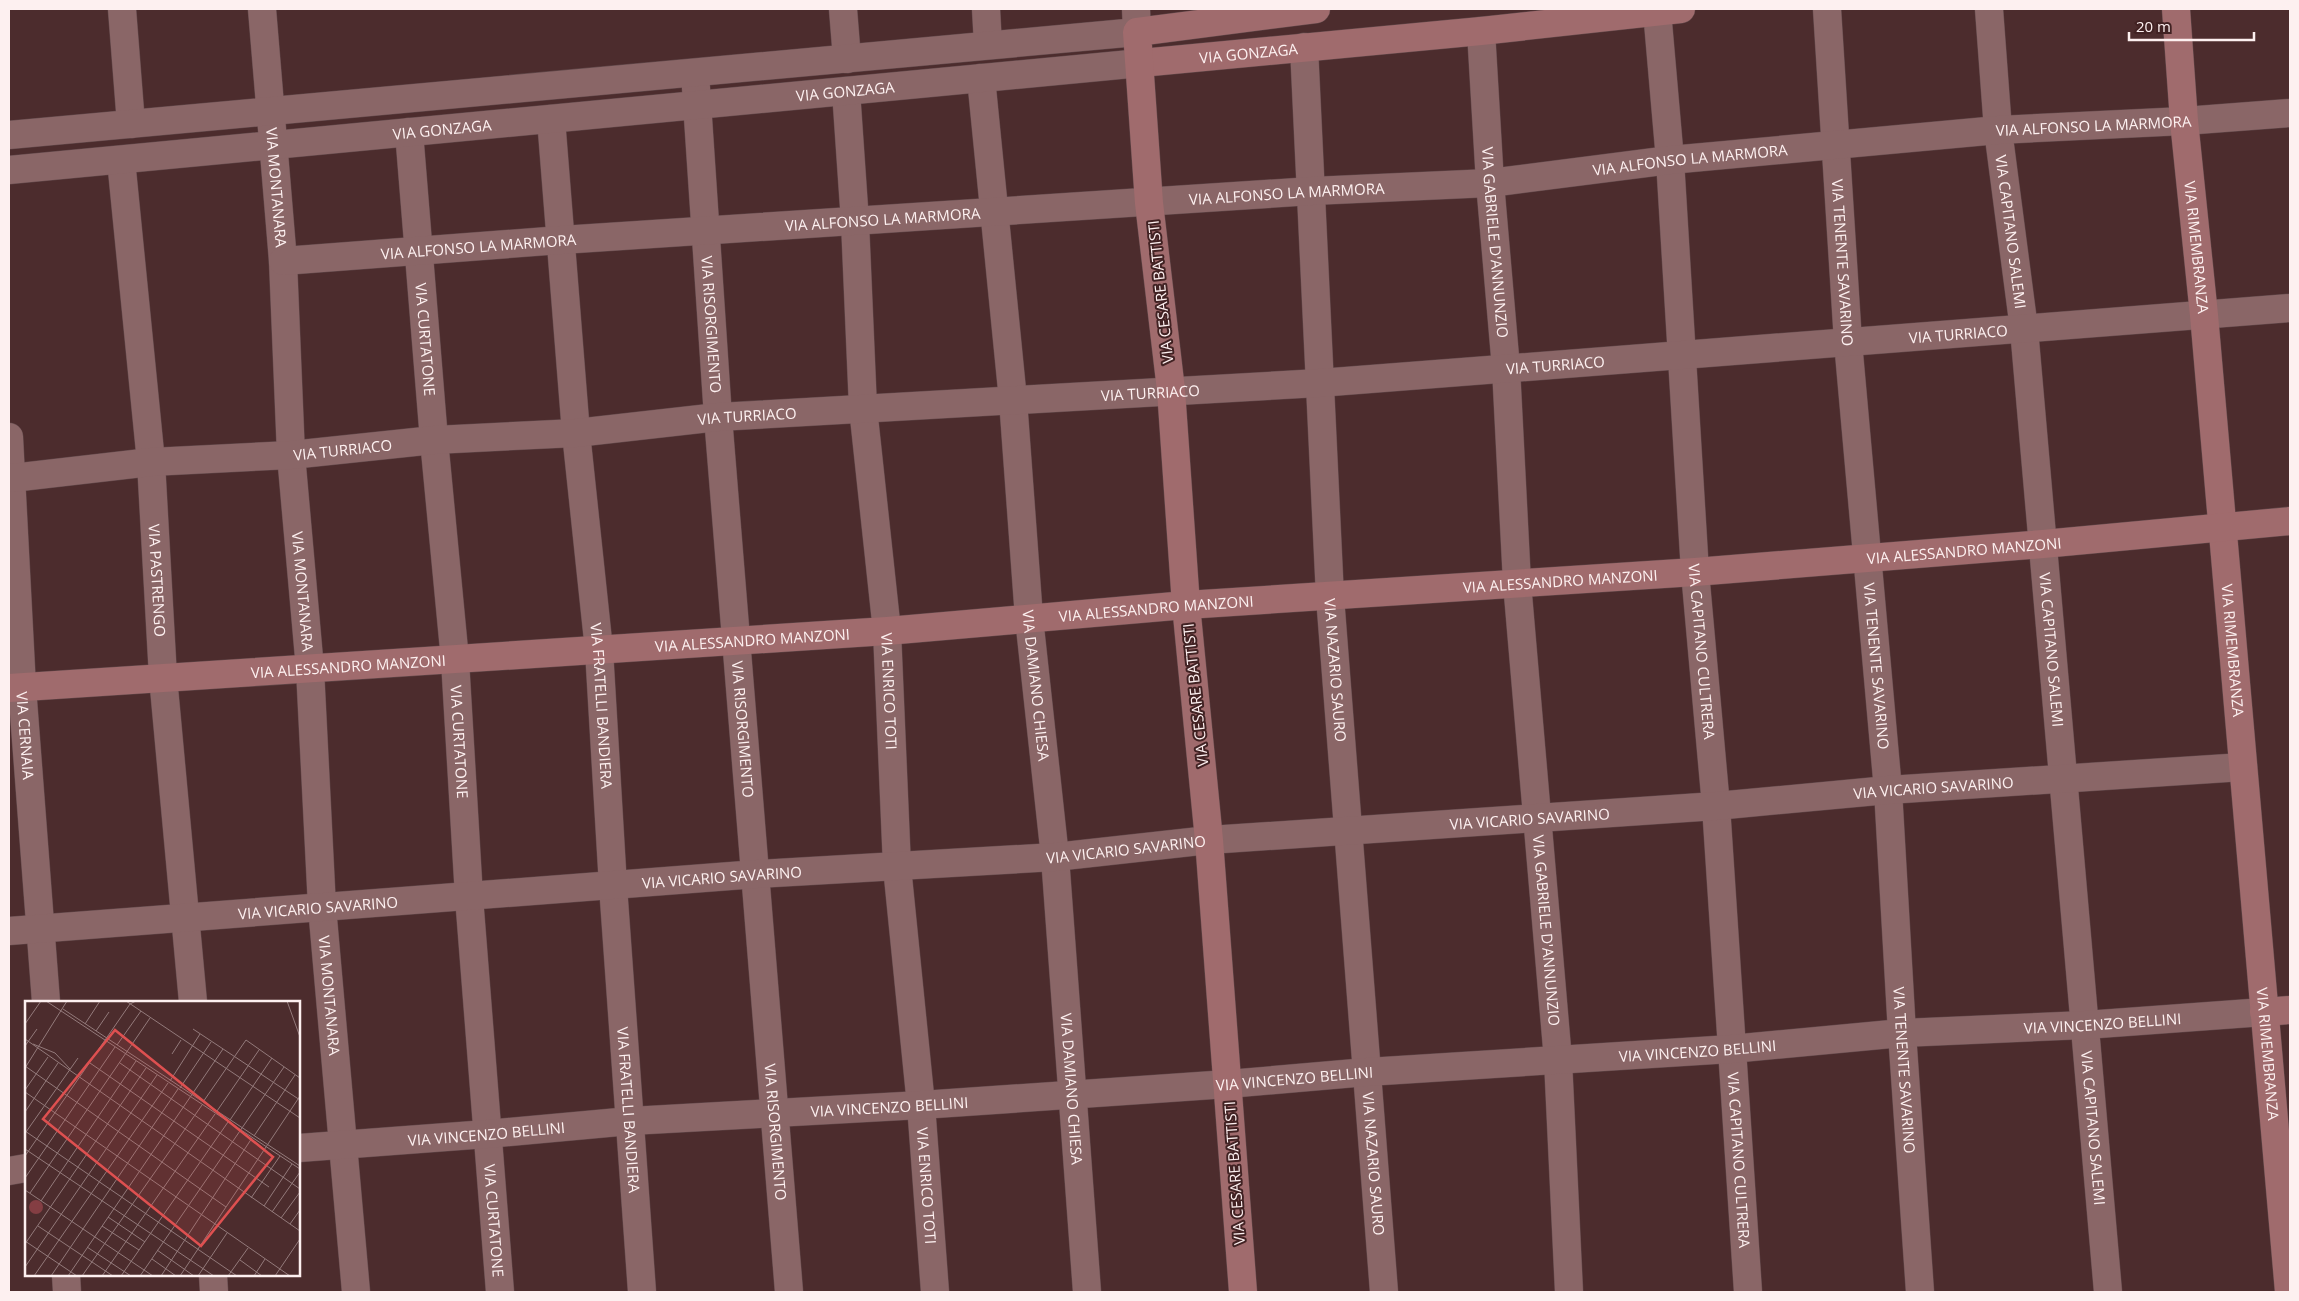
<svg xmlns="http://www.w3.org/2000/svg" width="2299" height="1301" viewBox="0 0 2299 1301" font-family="'Open Sans',sans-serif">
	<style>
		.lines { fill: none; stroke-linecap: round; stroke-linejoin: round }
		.street-casing { stroke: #61484a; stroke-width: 29 }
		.secondary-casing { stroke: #61484a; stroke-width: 29 }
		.street { stroke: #8a6667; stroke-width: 28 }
		.secondary { stroke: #a06b6d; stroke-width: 28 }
		.labels { text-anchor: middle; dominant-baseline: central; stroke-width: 4; stroke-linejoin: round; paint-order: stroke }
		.street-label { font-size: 15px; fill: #fdf0f0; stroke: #412223 }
		.inset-road { fill: none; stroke: #937a7b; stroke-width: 1 }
		.view { fill: #de5050; fill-opacity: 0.15; stroke: #de5050; stroke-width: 2.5 }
		.inset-edge { fill: none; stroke: #fdf0f0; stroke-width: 2.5 }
	</style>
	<rect width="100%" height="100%" fill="#4c2c2d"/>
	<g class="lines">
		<g class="street-casing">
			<g id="street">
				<path d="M122 9 131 124"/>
				<path id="s1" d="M262 9 283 261 291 455 310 669 322 907 356 1292"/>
				<path d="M843 9 847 59"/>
				<path d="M986 9 988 45"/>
				<path id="s2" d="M1827 9 1848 342 1888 790 1902 1033 1920 1292"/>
				<path id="s3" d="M1989 9 1998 130 2024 329 2108 1292"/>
				<path id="s4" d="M1657 11 1670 160 1695 572 1716 806 1748 1292"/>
				<path id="s5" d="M1481 31 1490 183 1506 368 1517 583 1558 1060 1569 1292"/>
				<path id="s6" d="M1304 47 1330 597 1384 1292"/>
				<path id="s7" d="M695 73 718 417 789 1292"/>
				<path id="s8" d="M981 78 1013 400 1029 618 1055 857 1087 1292"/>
				<path id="s9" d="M846 91 855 222 863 408 887 631 897 867 921 1105 935 1292"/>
				<path id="s10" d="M551 119 576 433 599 650 613 886 642 1292"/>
				<path id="s11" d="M409 132 434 440 455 660 469 897 500 1292"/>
				<path d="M9 135 1137 32 1136 9"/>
				<path id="s12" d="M121 160 151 462 163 677 193 1002"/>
				<path id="s13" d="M9 170 1141 63"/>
				<path id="s14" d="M283 261 561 240 1312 191 1490 183 1670 160 1998 130 2184 121 2290 113"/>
				<path id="s15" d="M9 437 22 687 46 1002"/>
				<path id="s16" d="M12 478 151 462 291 455 434 440 576 433 718 417 1319 383 2290 308"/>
				<path id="s17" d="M9 931 757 874 1055 857 1209 840 1716 806 1888 790 2243 767"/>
				<path id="s18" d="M299 1148 487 1134 630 1121 921 1105 1228 1084 1367 1072 1731 1049 1902 1033 2085 1025 2264 1012"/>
				<path d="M9 1171 26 1168"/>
				<path d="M66 1275 67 1292"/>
				<path d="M213 1275 214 1292"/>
			</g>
		</g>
		<g class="secondary-casing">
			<g id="secondary">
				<path id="s19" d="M2176 9 2184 121 2204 315 2289 1292"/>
				<path id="s20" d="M1141 63 1481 31 1681 9"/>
				<path id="s21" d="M9 688 887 631 1186 605 1695 572 2043 544 2290 521"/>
				<path d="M2264 1012 2290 1010"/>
				<path d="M1243 1292 1209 840 1186 605 1171 390 1149 203 1137 32 1316 9"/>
			</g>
		</g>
		<use href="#street" class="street"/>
		<use href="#secondary" class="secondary"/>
	</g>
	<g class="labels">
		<g class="street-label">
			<text stroke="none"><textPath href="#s20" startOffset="108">VIA GONZAGA</textPath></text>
			<text stroke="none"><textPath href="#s13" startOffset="840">VIA GONZAGA</textPath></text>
			<text stroke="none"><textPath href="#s14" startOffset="1816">VIA ALFONSO LA MARMORA</textPath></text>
			<text stroke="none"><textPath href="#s13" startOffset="435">VIA GONZAGA</textPath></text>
			<text stroke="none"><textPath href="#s14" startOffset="1411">VIA ALFONSO LA MARMORA</textPath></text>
			<text stroke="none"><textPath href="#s1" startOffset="179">VIA MONTANARA</textPath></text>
			<text stroke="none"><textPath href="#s14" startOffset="1006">VIA ALFONSO LA MARMORA</textPath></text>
			<text stroke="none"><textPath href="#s14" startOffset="601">VIA ALFONSO LA MARMORA</textPath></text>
			<text stroke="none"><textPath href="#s3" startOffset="224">VIA CAPITANO SALEMI</textPath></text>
			<text stroke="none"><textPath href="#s5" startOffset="212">VIA GABRIELE D'ANNUNZIO</textPath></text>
			<text stroke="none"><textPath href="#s14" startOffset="196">VIA ALFONSO LA MARMORA</textPath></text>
			<text stroke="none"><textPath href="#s19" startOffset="239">VIA RIMEMBRANZA</textPath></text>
			<text stroke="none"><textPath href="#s2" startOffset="254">VIA TENENTE SAVARINO</textPath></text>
			<text transform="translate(1160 292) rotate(-96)">VIA CESARE BATTISTI</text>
			<text stroke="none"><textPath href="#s7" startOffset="252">VIA RISORGIMENTO</textPath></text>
			<text stroke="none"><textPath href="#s16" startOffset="1952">VIA TURRIACO</textPath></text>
			<text stroke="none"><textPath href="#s11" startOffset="208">VIA CURTATONE</textPath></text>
			<text stroke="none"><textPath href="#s16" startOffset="1548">VIA TURRIACO</textPath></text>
			<text stroke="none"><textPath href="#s16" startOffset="1142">VIA TURRIACO</textPath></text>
			<text stroke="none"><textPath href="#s16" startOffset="738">VIA TURRIACO</textPath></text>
			<text stroke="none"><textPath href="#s16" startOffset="332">VIA TURRIACO</textPath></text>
			<text stroke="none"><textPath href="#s21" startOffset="1960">VIA ALESSANDRO MANZONI</textPath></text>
			<text stroke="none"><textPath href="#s12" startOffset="422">VIA PASTRENGO</textPath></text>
			<text stroke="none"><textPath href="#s21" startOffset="1555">VIA ALESSANDRO MANZONI</textPath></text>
			<text stroke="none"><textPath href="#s1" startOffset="584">VIA MONTANARA</textPath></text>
			<text stroke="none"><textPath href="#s21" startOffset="1150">VIA ALESSANDRO MANZONI</textPath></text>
			<text stroke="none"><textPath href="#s21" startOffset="745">VIA ALESSANDRO MANZONI</textPath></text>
			<text stroke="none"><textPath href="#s3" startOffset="644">VIA CAPITANO SALEMI</textPath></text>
			<text stroke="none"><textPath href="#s19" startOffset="644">VIA RIMEMBRANZA</textPath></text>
			<text stroke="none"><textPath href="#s4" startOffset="642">VIA CAPITANO CULTRERA</textPath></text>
			<text stroke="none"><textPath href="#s2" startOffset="659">VIA TENENTE SAVARINO</textPath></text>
			<text stroke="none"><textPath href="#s21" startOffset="340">VIA ALESSANDRO MANZONI</textPath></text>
			<text stroke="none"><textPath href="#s6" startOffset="624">VIA NAZARIO SAURO</textPath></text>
			<text stroke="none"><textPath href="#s8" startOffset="610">VIA DAMIANO CHIESA</textPath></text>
			<text stroke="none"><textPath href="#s9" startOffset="602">VIA ENRICO TOTI</textPath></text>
			<text transform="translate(1195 695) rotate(-96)">VIA CESARE BATTISTI</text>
			<text stroke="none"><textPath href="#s10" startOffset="589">VIA FRATELLI BANDIERA</textPath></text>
			<text stroke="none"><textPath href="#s7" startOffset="658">VIA RISORGIMENTO</textPath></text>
			<text stroke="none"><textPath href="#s15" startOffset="299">VIA CERNAIA</textPath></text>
			<text stroke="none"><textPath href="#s11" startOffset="612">VIA CURTATONE</textPath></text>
			<text stroke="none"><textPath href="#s17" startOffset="1930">VIA VICARIO SAVARINO</textPath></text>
			<text stroke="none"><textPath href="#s17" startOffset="1525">VIA VICARIO SAVARINO</textPath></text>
			<text stroke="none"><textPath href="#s17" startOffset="1120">VIA VICARIO SAVARINO</textPath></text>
			<text stroke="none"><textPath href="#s17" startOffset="715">VIA VICARIO SAVARINO</textPath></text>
			<text stroke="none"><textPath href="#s17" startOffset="310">VIA VICARIO SAVARINO</textPath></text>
			<text stroke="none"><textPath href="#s5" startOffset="902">VIA GABRIELE D'ANNUNZIO</textPath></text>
			<text stroke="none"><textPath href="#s1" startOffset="989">VIA MONTANARA</textPath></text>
			<text stroke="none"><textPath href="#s18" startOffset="1808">VIA VINCENZO BELLINI</textPath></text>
			<text stroke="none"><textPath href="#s18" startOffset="1402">VIA VINCENZO BELLINI</textPath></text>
			<text stroke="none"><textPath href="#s19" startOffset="1049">VIA RIMEMBRANZA</textPath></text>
			<text stroke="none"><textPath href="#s2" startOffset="1064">VIA TENENTE SAVARINO</textPath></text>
			<text stroke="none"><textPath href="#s18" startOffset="998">VIA VINCENZO BELLINI</textPath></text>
			<text stroke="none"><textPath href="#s8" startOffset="1015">VIA DAMIANO CHIESA</textPath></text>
			<text stroke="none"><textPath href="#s18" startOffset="592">VIA VINCENZO BELLINI</textPath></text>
			<text stroke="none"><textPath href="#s10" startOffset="994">VIA FRATELLI BANDIERA</textPath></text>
			<text stroke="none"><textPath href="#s3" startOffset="1124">VIA CAPITANO SALEMI</textPath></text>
			<text stroke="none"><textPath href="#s7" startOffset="1062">VIA RISORGIMENTO</textPath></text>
			<text stroke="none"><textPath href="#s18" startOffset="188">VIA VINCENZO BELLINI</textPath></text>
			<text stroke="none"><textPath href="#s4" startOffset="1152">VIA CAPITANO CULTRERA</textPath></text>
			<text stroke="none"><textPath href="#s6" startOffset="1119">VIA NAZARIO SAURO</textPath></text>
			<text transform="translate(1234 1173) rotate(-94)">VIA CESARE BATTISTI</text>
			<text stroke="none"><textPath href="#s9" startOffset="1098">VIA ENRICO TOTI</textPath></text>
			<text stroke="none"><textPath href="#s11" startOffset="1092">VIA CURTATONE</textPath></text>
		</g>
	</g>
	<g transform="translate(25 1001)">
		<rect width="275" height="275" fill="#4c2c2d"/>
		<path d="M4 206a7 7 0 1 1 14 0a7 7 0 1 1-14 0Z" fill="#843e43"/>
		<path class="inset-road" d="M21 0 275 168M101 0 275 117M262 0 275 36M38 8 275 165M0 23 16 0M60 23 75 0M168 28 275 99M71 30 84 11M0 38 275 230M8 43 30 52 45 68M92 44 116 10M0 45 12 28M147 53 156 39M65 62 244 186M95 62 275 188M0 65 201 206M0 67 42 0M145 80 175 33M155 87 186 41M0 89 23 56M0 91 265 275M178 101 221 39 275 77M192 110 234 49M0 111 33 62M205 119 247 57M0 130 212 275M1 131 53 57M229 135 270 74M0 148 189 275M0 155 105 3 111 0M0 177 90 46M0 189 128 275M5 192 125 17M226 197 255 155M16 200 111 60M239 205 267 163M247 211 275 171M83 216 120 241M256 217 275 191M265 223 275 209M13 225 88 275M77 225 114 249M0 240 52 275M0 243 121 67M62 246 106 275M132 249 169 275M127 258 151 275M215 259 237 275M0 266 132 74M9 275 143 82M26 275 153 88M43 275 198 48M57 275 177 104M77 275 190 113M96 275 203 121M115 275 259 66M136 275 227 137M155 275 275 95M173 275 202 232M203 275 223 247M229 275 240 258M250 275 275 238"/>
		<path class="view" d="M90 29 248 156 176 245 18 118Z"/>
		<rect width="275" height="275" class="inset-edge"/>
	</g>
	<rect width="2299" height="1301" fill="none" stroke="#fdf0f0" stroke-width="20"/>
	<path d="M2129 32v8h125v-8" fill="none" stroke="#fdf0f0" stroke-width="2.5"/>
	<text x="2136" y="32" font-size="15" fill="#fdf0f0" stroke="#412223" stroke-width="4" paint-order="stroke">20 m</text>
</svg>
